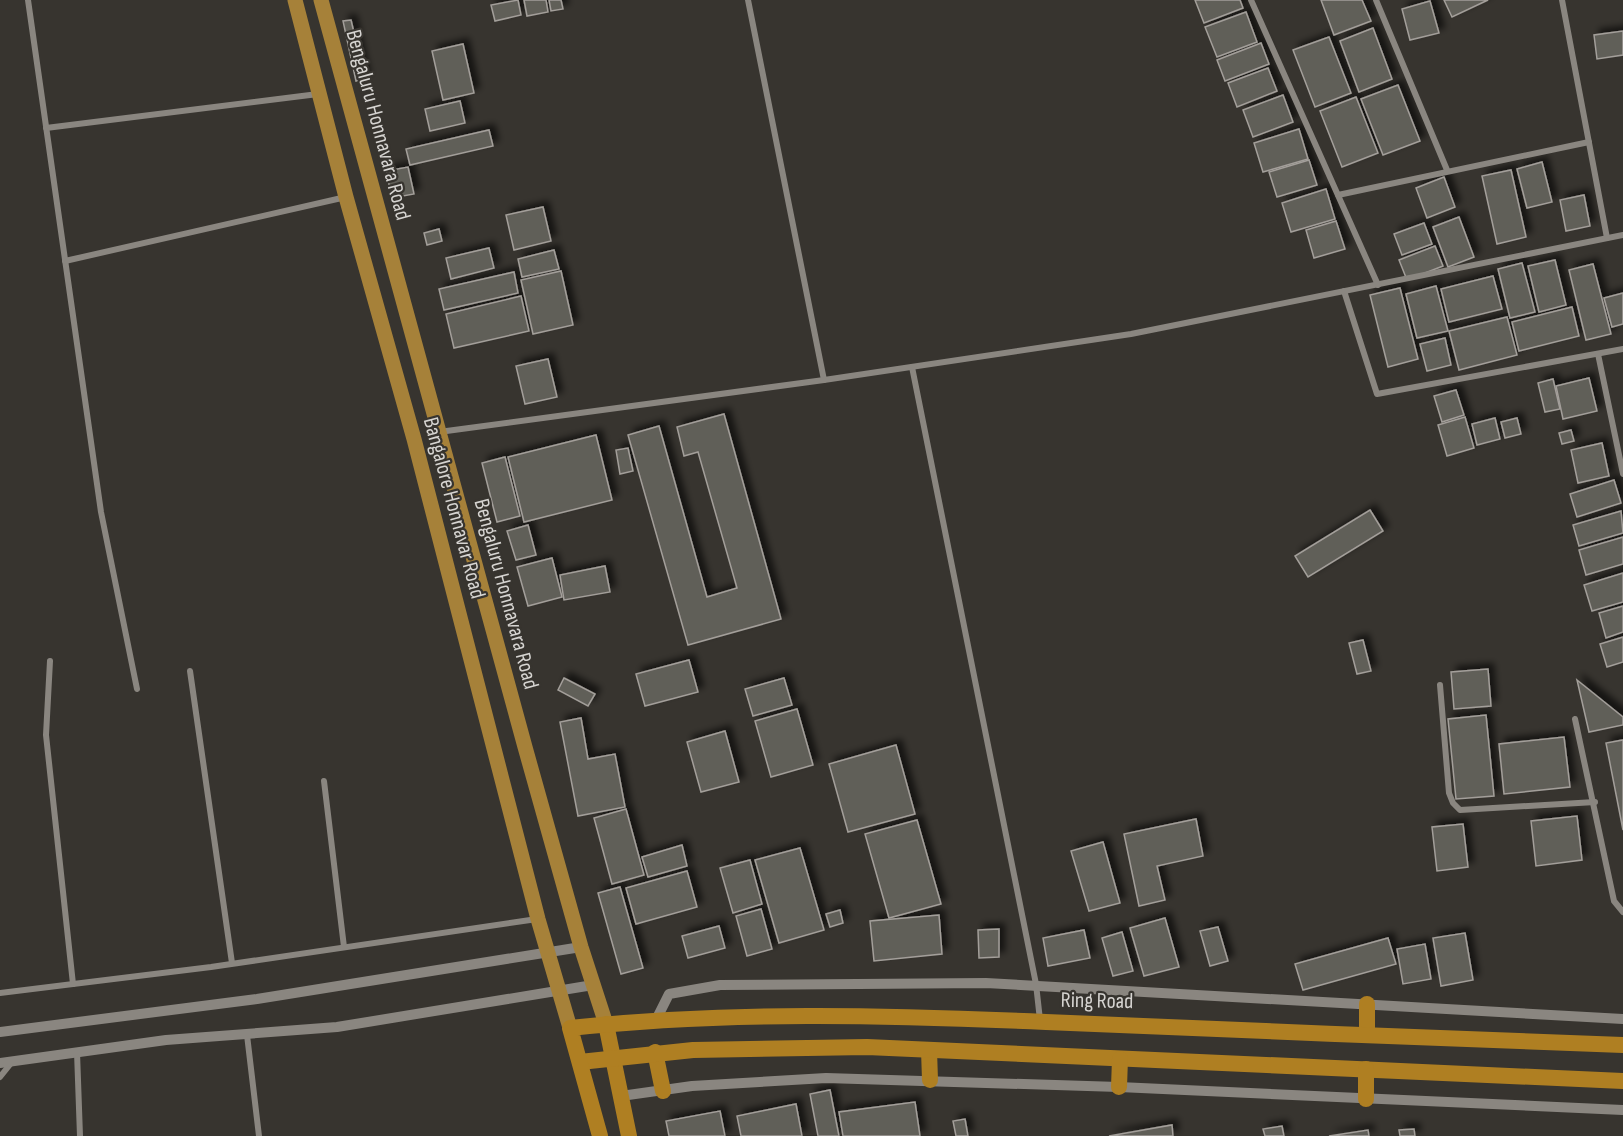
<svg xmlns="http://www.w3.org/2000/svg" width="1623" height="1136" viewBox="0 0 1623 1136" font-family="'Sofia Sans Condensed',sans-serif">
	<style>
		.building { fill: #615e59; stroke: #a39f9a; stroke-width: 1.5; filter: url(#shadow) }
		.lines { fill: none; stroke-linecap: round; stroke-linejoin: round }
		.minor { stroke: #8a8680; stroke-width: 6 }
		.tertiary { stroke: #8a8680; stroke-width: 10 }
		.primary { stroke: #a68139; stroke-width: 15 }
		.trunk { stroke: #af7f22; stroke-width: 16 }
		.labels { text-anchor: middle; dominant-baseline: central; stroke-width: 4.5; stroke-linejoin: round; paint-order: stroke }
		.street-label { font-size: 22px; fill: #d6d4d1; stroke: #37342f }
	</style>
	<defs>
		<filter id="shadow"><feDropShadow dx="5.5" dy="-5.5" stdDeviation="3" flood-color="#0009"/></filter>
	</defs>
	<rect width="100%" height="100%" fill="#37342f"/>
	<g class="building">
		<path d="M518 0 521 15 495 21 491 5Z"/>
		<path d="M524 0H546L548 12 527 16Z"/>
		<path d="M549 0H561L563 9 551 11Z"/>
		<path d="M1195 0H1240L1243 8 1204 23Z"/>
		<path d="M1321 0H1362L1371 21 1334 35Z"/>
		<path d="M1444 0H1488L1452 17Z"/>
		<path d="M1430 1 1439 33 1410 40 1402 9Z"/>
		<path d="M1246 12 1257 42 1217 57 1205 27Z"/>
		<path d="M351 20 365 79 356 81 343 21Z"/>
		<path d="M1373 28 1392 79 1359 92 1340 41Z"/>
		<path d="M1623 31V55L1597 59 1594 35Z"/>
		<path d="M1329 37 1351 93 1315 107 1293 50Z"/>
		<path d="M1261 43 1269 64 1225 81 1217 60Z"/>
		<path d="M463 44 474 93 443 100 432 51Z"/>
		<path d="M1268 68 1277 91 1237 107 1228 83Z"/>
		<path d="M1398 85 1420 141 1383 155 1361 99Z"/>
		<path d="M1283 95 1293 122 1253 137 1243 110Z"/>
		<path d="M1356 97 1378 153 1342 167 1320 111Z"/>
		<path d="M460 101 465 123 430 131 425 109Z"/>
		<path d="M1299 129 1308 159 1263 172 1254 143Z"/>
		<path d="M489 130 493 146 410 165 406 149Z"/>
		<path d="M1309 160 1317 185 1277 197 1269 172Z"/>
		<path d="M1542 162 1552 202 1527 208 1517 169Z"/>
		<path d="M408 167 414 194 392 198 386 171Z"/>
		<path d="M1511 170 1526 237 1497 244 1482 176Z"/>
		<path d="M1444 177 1455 207 1427 218 1416 188Z"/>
		<path d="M1326 189 1335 219 1291 232 1282 203Z"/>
		<path d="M1584 195 1590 226 1566 231 1560 200Z"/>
		<path d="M543 207 551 241 514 250 506 215Z"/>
		<path d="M1459 217 1474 257 1448 267 1433 227Z"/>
		<path d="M1336 221 1345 249 1314 258 1306 230Z"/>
		<path d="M1424 223 1432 244 1402 255 1394 234Z"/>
		<path d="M439 229 442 241 427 245 424 233Z"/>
		<path d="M1435 246 1443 266 1407 280 1399 260Z"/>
		<path d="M489 248 494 268 451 279 446 258Z"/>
		<path d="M554 250 559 269 522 277 518 259Z"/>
		<path d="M1555 260 1566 305 1539 312 1528 266Z"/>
		<path d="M1522 263 1535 312 1510 318 1498 269Z"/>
		<path d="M1593 264 1611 334 1586 340 1569 270Z"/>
		<path d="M561 271 573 325 533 334 521 280Z"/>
		<path d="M514 272 518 293 444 310 439 289Z"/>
		<path d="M1493 276 1502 309 1449 322 1441 289Z"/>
		<path d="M1436 286 1448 331 1417 338 1406 294Z"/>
		<path d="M1400 288 1418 359 1388 367 1370 295Z"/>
		<path d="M1623 293V324L1612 327 1604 298Z"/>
		<path d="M521 296 529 331 454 348 446 314Z"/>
		<path d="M1572 307 1579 336 1519 351 1512 322Z"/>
		<path d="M1507 317 1517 355 1459 370 1449 331Z"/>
		<path d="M1445 338 1451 365 1427 371 1420 344Z"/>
		<path d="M548 359 557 397 525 404 516 366Z"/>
		<path d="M1589 378 1597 411 1563 419 1556 386Z"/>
		<path d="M1553 379 1560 409 1545 412 1538 383Z"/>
		<path d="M1456 390 1464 415 1442 422 1434 396Z"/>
		<path d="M724 414 781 619 688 645 628 435 659 426 707 597 737 588 698 452 684 456 677 427Z"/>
		<path d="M1465 417 1474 448 1447 456 1438 425Z"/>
		<path d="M1495 418 1500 439 1477 445 1472 424Z"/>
		<path d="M1517 418 1521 434 1505 438 1501 422Z"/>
		<path d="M1571 430 1574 441 1562 444 1559 433Z"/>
		<path d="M596 435 612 500 524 522 508 457Z"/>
		<path d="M1602 443 1609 476 1578 483 1571 450Z"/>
		<path d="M628 448 633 471 620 474 616 450Z"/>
		<path d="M505 457 520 516 497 522 482 463Z"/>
		<path d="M1614 480 1621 503 1577 517 1570 494Z"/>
		<path d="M1370 510 1383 531 1308 577 1295 556Z"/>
		<path d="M1621 511 1623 533 1579 546 1573 525Z"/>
		<path d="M528 525 536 555 516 560 507 531Z"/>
		<path d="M1623 537V564L1586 575 1579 550Z"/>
		<path d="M552 558 562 597 528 606 517 567Z"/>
		<path d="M605 566 610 592 564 600 560 575Z"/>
		<path d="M1623 573V602L1592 611 1584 585Z"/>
		<path d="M1623 606V632L1606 638 1599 613Z"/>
		<path d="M1623 637V662L1607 667 1600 644Z"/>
		<path d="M1363 640 1371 671 1357 674 1349 643Z"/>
		<path d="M689 660 698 692 645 706 636 674Z"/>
		<path d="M1488 669 1491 706 1454 709 1451 672Z"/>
		<path d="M564 678 595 694 588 706 558 690Z"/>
		<path d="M784 678 792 705 753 716 745 689Z"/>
		<path d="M1577 680 1623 717V725L1589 732Z"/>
		<path d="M797 709 813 765 771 777 755 721Z"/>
		<path d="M1486 715 1494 796 1456 799 1448 719Z"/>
		<path d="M581 718 588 759 615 754 625 807 578 816 560 722Z"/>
		<path d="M725 731 739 782 701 792 687 742Z"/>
		<path d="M1564 737 1570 787 1504 794 1499 744Z"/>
		<path d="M1623 740V830L1606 743Z"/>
		<path d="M896 745 915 814 848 832 829 764Z"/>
		<path d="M626 809 644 875 612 884 594 818Z"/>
		<path d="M1577 816 1582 860 1536 866 1531 821Z"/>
		<path d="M1196 819 1203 856 1157 866 1165 900 1139 906 1124 834Z"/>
		<path d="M917 820 941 904 889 918 865 834Z"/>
		<path d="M1463 824 1468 867 1437 871 1432 827Z"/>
		<path d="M1103 842 1120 903 1089 911 1071 851Z"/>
		<path d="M682 845 687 866 648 877 642 857Z"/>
		<path d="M800 848 824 930 779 943 755 860Z"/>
		<path d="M750 860 762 904 733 913 720 868Z"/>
		<path d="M687 871 697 907 636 924 626 888Z"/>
		<path d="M620 887 643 968 621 974 598 893Z"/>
		<path d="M761 909 772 949 747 956 736 916Z"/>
		<path d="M840 910 843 923 830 927 826 914Z"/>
		<path d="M939 915 942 954 874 961 870 921Z"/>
		<path d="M1165 918 1179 967 1144 976 1130 928Z"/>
		<path d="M719 926 725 948 688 958 682 936Z"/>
		<path d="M1218 927 1228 961 1210 966 1200 931Z"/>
		<path d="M999 929V957L979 958 978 930Z"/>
		<path d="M1084 930 1090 958 1048 966 1043 938Z"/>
		<path d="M1122 932 1133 971 1113 976 1102 938Z"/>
		<path d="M1465 933 1473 980 1441 986 1433 938Z"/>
		<path d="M1388 938 1396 964 1303 990 1295 964Z"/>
		<path d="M1425 944 1431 979 1403 984 1397 949Z"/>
		<path d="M830 1090 839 1136H818L810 1094Z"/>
		<path d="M915 1102 920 1136H843L839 1112Z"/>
		<path d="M796 1104 802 1136H741L737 1116Z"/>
		<path d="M720 1111 725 1136H669L666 1121Z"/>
		<path d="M965 1119 968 1136H956L953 1121Z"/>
		<path d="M1172 1125 1173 1136H1109Z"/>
		<path d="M1282 1126 1284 1136H1265L1263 1129Z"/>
		<path d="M1414 1129 1415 1136H1400L1399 1130Z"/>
		<path d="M1368 1130 1369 1136H1329Z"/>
	</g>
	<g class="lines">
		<g class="minor">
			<path d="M28 0 101 512 137 689"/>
			<path d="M748 0 824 380"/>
			<path d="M1251 0 1378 285"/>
			<path d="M1376 0 1447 170"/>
			<path d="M1562 0 1607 238"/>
			<path d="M46 128 318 94"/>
			<path d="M1338 195 1589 142"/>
			<path d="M65 261 346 197"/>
			<path d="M1344 291 1377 394 1623 349"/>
			<path d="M1598 354 1623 474"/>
			<path d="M912 367 1036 984 1040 1020"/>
			<path d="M439 432 824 380 1131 334 1623 235"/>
			<path d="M50 661 46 735 73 984"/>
			<path d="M190 671 232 963"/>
			<path d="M1440 685 1449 793 1453 803 1460 810 1595 802"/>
			<path d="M1575 719 1614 901 1623 912"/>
			<path d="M324 781 344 947"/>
			<path d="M0 993 211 967 537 919"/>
			<path d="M247 1035 259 1136"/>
			<path d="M77 1052 80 1136"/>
			<path d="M0 1077 12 1062"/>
		</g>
		<g class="tertiary">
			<path d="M656 1020 669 994 720 985 986 983 1623 1019"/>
			<path d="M0 1032 257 999 581 947"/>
			<path d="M0 1063 166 1040 337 1027 593 985"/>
			<path d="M621 1096 692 1086 826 1078 1119 1087 1623 1110"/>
		</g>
		<g class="primary">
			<path d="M295 0 346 197 414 439 538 919 570 1028"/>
			<path d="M321 0 525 747 581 947 606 1024"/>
		</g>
		<g class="trunk">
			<path d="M1367 1004V1035"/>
			<path d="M606 1024 629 1136"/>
			<path d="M929 1050 930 1080"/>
			<path d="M655 1052 663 1091"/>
			<path d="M580 1062 693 1050 867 1047 1623 1081"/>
			<path d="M1366 1069V1099"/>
			<path d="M1119 1087 1120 1059"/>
			<path d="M600 1136 570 1028C728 1011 887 1015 1046 1022 1238 1030 1431 1038 1623 1045"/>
		</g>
	</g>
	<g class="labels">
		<g class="street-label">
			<text transform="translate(378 125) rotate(75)">Bengaluru Honnavara Road</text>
			<text transform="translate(454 508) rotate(75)">Bangalore Honnavar Road</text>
			<text transform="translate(506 594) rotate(75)">Bengaluru Honnavara Road</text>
			<text transform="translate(1097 1001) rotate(1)">Ring Road</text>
		</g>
	</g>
</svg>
